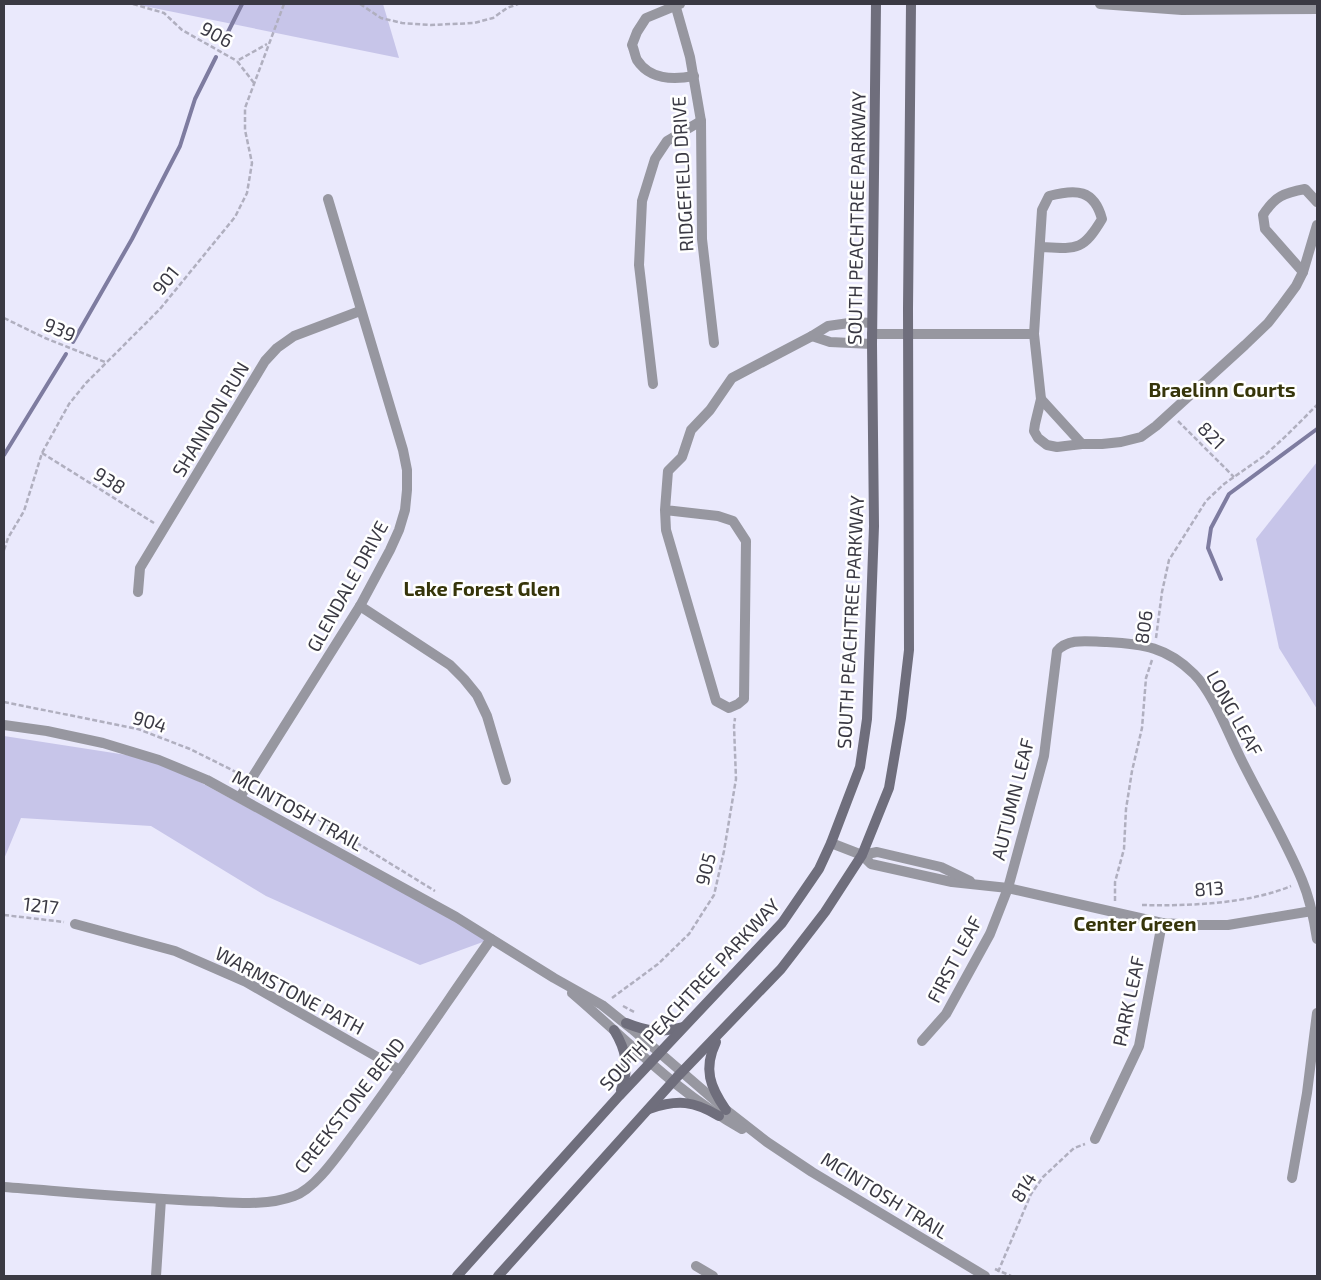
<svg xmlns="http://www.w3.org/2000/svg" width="1321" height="1280" viewBox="0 0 1321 1280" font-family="'Exo 2',sans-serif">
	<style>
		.green { fill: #c7c5e9 }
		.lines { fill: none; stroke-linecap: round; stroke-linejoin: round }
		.stream { stroke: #7e7ca0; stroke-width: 4 }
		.path { stroke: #b0afbf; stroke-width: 2.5; stroke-dasharray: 5 2.5; stroke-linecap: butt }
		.minor { stroke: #9797a0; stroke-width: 10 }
		.tertiary { stroke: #9797a0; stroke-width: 10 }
		.secondary { stroke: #6f6e7c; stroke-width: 10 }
		.labels { text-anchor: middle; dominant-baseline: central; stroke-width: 5; stroke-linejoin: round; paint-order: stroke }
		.street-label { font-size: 19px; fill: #3a3943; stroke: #fff }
		.neighbourhood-label { font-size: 20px; font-weight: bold; fill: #36350a; stroke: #fff }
	</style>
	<rect width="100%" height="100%" fill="#eae9fc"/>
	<g class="green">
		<path d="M134 4H383L399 58Z"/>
		<path d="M1317 462V709L1279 648 1256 539Z"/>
		<path d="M4 736 159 760 491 939 420 965 266 896 151 826 21 818 4 859Z"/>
	</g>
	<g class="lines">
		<g class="stream">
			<path d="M222 44 242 4"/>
			<path d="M73 342 132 239 180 146 195 99 216 57"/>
			<path d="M4 455 66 354"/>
			<path d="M1221 579 1208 548 1211 528 1229 494 1317 429"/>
		</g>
		<g class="path">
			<path d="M133 4 164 13 182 30 237 61"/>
			<path d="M360 4 381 18 402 23 431 25 474 23 493 18 507 8 518 4"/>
			<path d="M254 83 237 61 267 44"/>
			<path d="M4 318 45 338 105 362"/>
			<path d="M1178 421 1234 477"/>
			<path d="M42 453 154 523"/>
			<path d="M4 550 8 538 24 511 42 453 69 404 86 383 160 309 235 217 247 193 252 163 245 130V108L284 4"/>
			<path d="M1156 638 1162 592 1169 560 1206 501 1224 484 1264 456 1287 435 1317 405"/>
			<path d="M4 702 138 729 190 749 242 775"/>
			<path d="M261 784 435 891"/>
			<path d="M1115 901V882L1124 849 1126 809 1132 771 1142 728 1146 678 1152 660"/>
			<path d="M1142 905C1189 906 1248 904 1291 886"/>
			<path d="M4 915 64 922"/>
			<path d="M612 998 658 964 689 934 714 895 724 851 736 779 734 726 735 718"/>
			<path d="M623 1006 636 1013"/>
			<path d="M995 1269 1011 1276"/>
			<path d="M998 1272 1031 1194 1043 1177 1074 1148 1085 1144"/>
		</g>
		<g class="minor">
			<path d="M675 4 690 57 701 121 702 239 714 343"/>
			<path d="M680 4 646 18 637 32 632 45C634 49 635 56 637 60 650 80 673 80 694 76"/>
			<path d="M1100 4 1182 10 1317 9"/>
			<path d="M1041 247C1077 249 1083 251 1102 219 1094 189 1076 189 1049 196L1042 210 1034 334 1041 399 1035 424 1034 431 1038 438 1047 445 1057 447 1082 444H1102L1121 442 1141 437 1156 426 1245 345 1268 323 1282 305 1296 286 1303 272 1317 225"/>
			<path d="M1303 272 1265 229 1263 215C1275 196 1284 193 1305 189L1317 202"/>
			<path d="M872 334H1034"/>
			<path d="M812 336 830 342 872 344"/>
			<path d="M653 384 639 265 642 201 655 159 667 141 701 121"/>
			<path d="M1041 399 1082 444"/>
			<path d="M665 510 666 530 716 701 729 708 738 704 744 699 746 541 733 521 718 516 665 510 668 471 682 457 691 430 710 410 732 378 812 336 828 326 856 322 872 323"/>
			<path d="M138 592 140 568 265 361 277 348 294 336 360 311"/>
			<path d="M360 606 450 665 464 679 477 695 487 716 506 780"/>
			<path d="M240 797 360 606 390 550 399 530 405 510 407 490V470L403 450 328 199"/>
			<path d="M831 843 862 855 871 864 952 882 1008 888 1162 923 1196 925H1228L1312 911"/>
			<path d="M862 855 877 852 941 867 970 881"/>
			<path d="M75 924 175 951 246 982 400 1070"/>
			<path d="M922 1041 946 1014 990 934 1008 888 1044 756 1057 651C1069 637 1090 642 1107 642 1143 644 1167 647 1194 674 1213 693 1228 733 1240 757 1260 798 1284 837 1302 880 1310 899 1314 919 1317 939"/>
			<path d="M1095 1139 1139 1046 1162 923"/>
			<path d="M1292 1178 1307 1093 1317 1013"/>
			<path d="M4 1187C69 1192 135 1198 200 1201 232 1202 264 1207 294 1196 317 1188 341 1150 356 1131 403 1068 446 1003 491 939"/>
			<path d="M696 1266 713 1276"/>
			<path d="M156 1276 161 1199"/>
		</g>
		<g class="tertiary">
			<path d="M4 725 47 731 103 743 159 760 207 780 456 917 554 978 602 1005 632 1029 726 1110 767 1142 812 1172 985 1276"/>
			<path d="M572 993C627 1040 678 1094 742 1129"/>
		</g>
		<g class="secondary">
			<path d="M626 1023C648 1032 660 1033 683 1027"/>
			<path d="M614 1030C626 1050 630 1067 621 1090"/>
			<path d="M716 1042C703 1069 710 1087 726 1110"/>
			<path d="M649 1109C678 1099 694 1101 719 1116"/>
			<path d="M457 1276 619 1096 782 923 819 869 831 843 860 767 867 719 874 526 872 344 876 4"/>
			<path d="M498 1276 677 1077 781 969 825 912 862 855 889 788 901 718 909 650 908 309 911 4"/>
		</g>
	</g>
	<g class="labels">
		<g class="street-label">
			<text transform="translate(217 34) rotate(29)">906</text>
			<text transform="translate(682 174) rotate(-93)">RIDGEFIELD DRIVE</text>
			<text transform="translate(856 218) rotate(-89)">SOUTH PEACHTREE PARKWAY</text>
			<text transform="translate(165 280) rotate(-51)">901</text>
			<text transform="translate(60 329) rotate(23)">939</text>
			<text transform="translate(210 419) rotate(-59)">SHANNON RUN</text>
			<text transform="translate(1212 435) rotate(45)">821</text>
			<text transform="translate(110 480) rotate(32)">938</text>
			<text transform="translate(347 586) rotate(-61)">GLENDALE DRIVE</text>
			<text transform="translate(850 622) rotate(-87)">SOUTH PEACHTREE PARKWAY</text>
			<text transform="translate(1143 627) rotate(-82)">806</text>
			<text transform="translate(1235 713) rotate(61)">LONG LEAF</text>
			<text transform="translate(150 721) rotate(17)">904</text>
			<text transform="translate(1012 799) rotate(-76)">AUTUMN LEAF</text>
			<text transform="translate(298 810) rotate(29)">MCINTOSH TRAIL</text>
			<text transform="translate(705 869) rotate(-76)">905</text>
			<text transform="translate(1209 888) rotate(-4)">813</text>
			<text transform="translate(41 905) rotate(7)">1217</text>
			<text transform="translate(954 959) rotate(-62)">FIRST LEAF</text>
			<text transform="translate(290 990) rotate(28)">WARMSTONE PATH</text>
			<text transform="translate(689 994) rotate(-47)">SOUTH PEACHTREE PARKWAY</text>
			<text transform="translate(1128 1001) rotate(-78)">PARK LEAF</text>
			<text transform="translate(349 1105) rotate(-52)">CREEKSTONE BEND</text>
			<text transform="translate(1023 1187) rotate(-59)">814</text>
			<text transform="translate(885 1195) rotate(32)">MCINTOSH TRAIL</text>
		</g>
		<g class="neighbourhood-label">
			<text x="1222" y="389">Braelinn Courts</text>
			<text x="482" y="588">Lake Forest Glen</text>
			<text x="1135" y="923">Center Green</text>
		</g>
	</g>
	<rect width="1321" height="1280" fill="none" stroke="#3a3943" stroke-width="10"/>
</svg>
